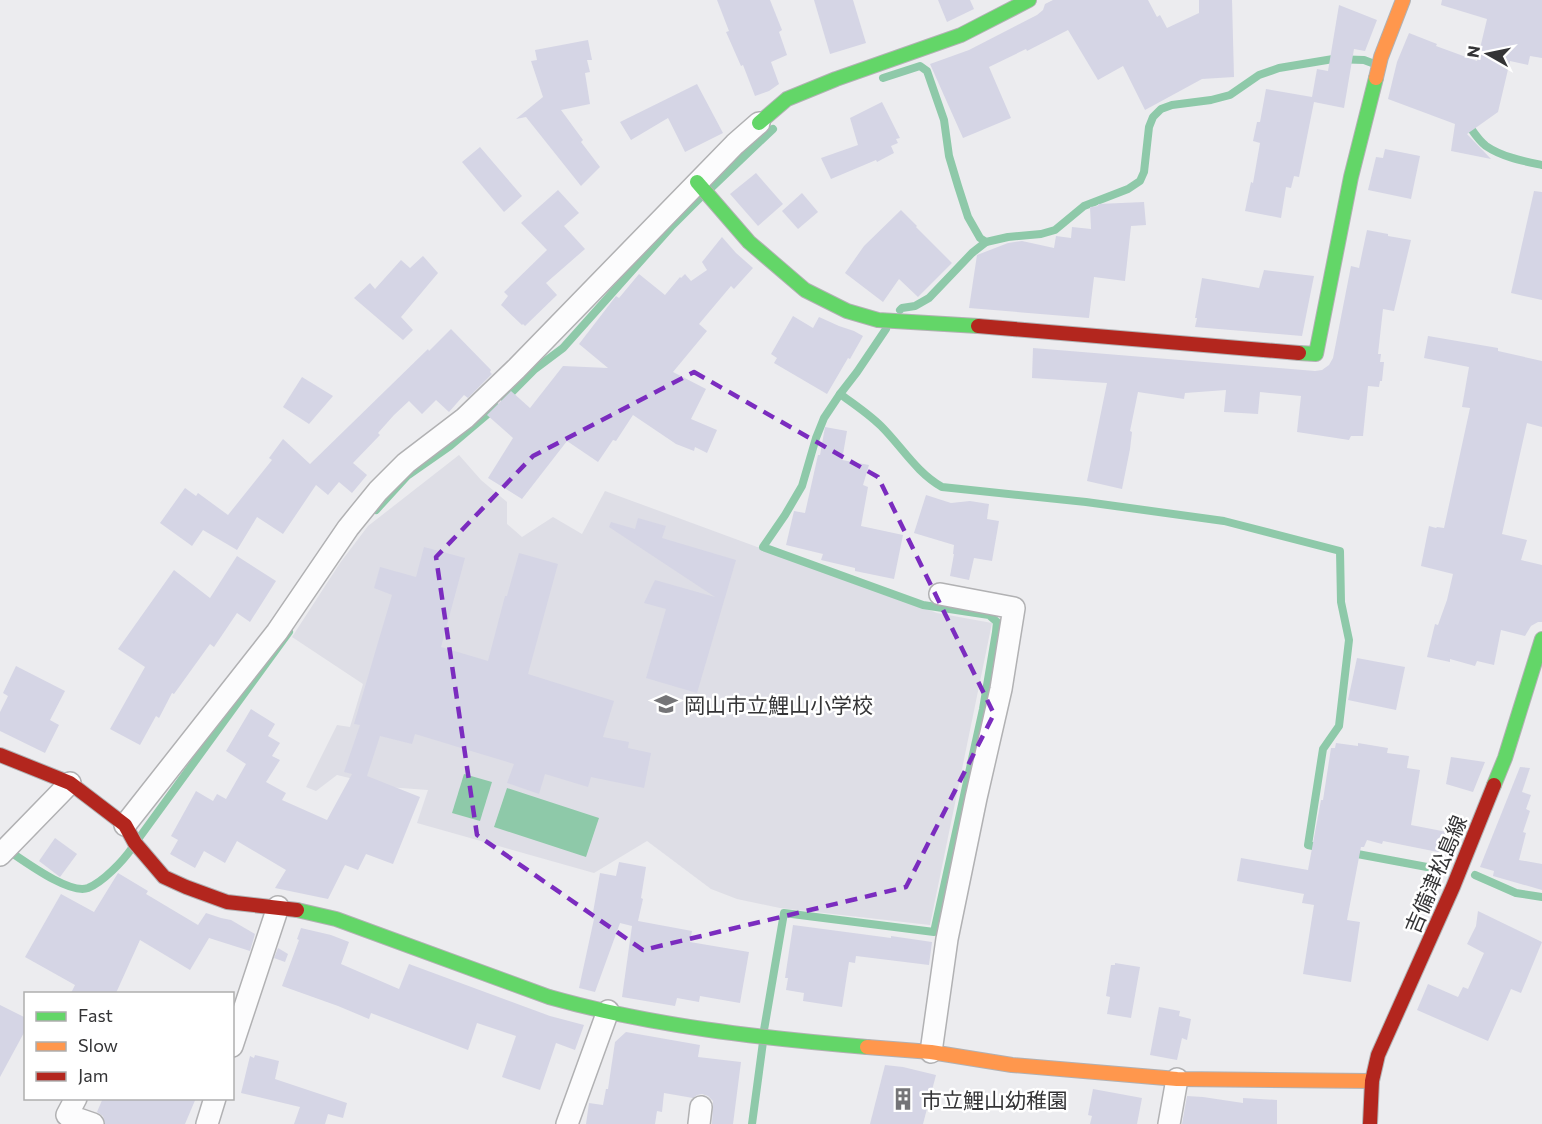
<svg xmlns="http://www.w3.org/2000/svg" width="1542" height="1124" viewBox="0 0 1542 1124" font-family="Commissioner,'Noto Sans JP',sans-serif">
	<style>
		.built { fill: #dedee6 }
		.water { fill: #8ec9a9 }
		.lines { fill: none; stroke-linecap: round; stroke-linejoin: round }
		.stream { stroke: #8ec9a9; stroke-width: 8 }
		.building { fill: #d5d5e5 }
		.street-casing { stroke: #b1b1b3; stroke-width: 24 }
		.fast-casing { stroke: #b1b1b3; stroke-width: 16 }
		.slow-casing { stroke: #b1b1b3; stroke-width: 16 }
		.jam-casing { stroke: #b1b1b3; stroke-width: 16 }
		.street { stroke: #fcfcfd; stroke-width: 21 }
		.fast { stroke: #63d668; stroke-width: 14 }
		.slow { stroke: #ff974d; stroke-width: 14 }
		.jam { stroke: #b3261e; stroke-width: 14 }
		.marked { fill: none; stroke: #7b2cbf; stroke-width: 4.5; stroke-dasharray: 12 8; stroke-linejoin: round }
		.labels { text-anchor: middle; dominant-baseline: central; stroke-width: 5; stroke-linejoin: round; paint-order: stroke }
		.poi-label { font-size: 21px; fill: #343436; stroke: #fff; text-anchor: start }
		.street-label { font-size: 21px; fill: #343436; stroke: #fff }
	</style>
	<rect width="100%" height="100%" fill="#ececef"/>
	<path class="built" d="M459 455 481 480 507 502V524L522 537 553 517 582 534 605 491 937 613 992 623 930 925 780 908 737 899 711 889 647 841 594 873 417 823 428 790 387 787 337 775 316 791 306 787 337 725 350 727 363 684 292 637 340 563 368 526Z"/>
	<g class="water">
		<path d="M464 774 492 782 480 821 452 813Z"/>
		<path d="M507 788 599 818 586 857 494 827Z"/>
	</g>
	<g class="lines">
		<g class="stream">
			<path d="M883 78 920 66 927 71 944 120 949 156 958 186 968 217 980 238 986 242 1008 237 1041 234 1055 230 1084 206 1128 189 1140 181 1144 172 1149 127 1153 117 1161 109 1172 105 1211 100 1230 95 1259 75 1279 68 1333 59 1364 60 1372 63"/>
			<path d="M1467 123C1473 131 1478 140 1486 146 1502 157 1523 161 1542 165"/>
			<path d="M710 189 773 129"/>
			<path d="M900 310 902 308 915 306 929 298 972 253 986 242"/>
			<path d="M886 329 857 372 840 394C854 404 869 414 881 426 902 447 916 472 942 487L1086 502 1224 521 1340 551 1341 602 1349 640 1339 726 1323 749 1308 845 1322 848"/>
			<path d="M505 399 535 369 563 348 671 227 701 197"/>
			<path d="M376 510 407 476 450 446 496 407"/>
			<path d="M139 838 289 632"/>
			<path d="M6 849C23 860 69 895 88 888 103 882 123 861 132 848"/>
			<path d="M1352 853 1443 870"/>
			<path d="M1475 875 1516 893 1542 897"/>
			<path d="M764 1030 784 913 934 932 983 709 996 632 997 622 989 615 923 605 763 547 785 515 802 486 816 438 824 418 840 394"/>
			<path d="M752 1124 763 1042"/>
		</g>
	</g>
	<g class="building">
		<path d="M717 0H770L782 30 779 32 787 55 771 62 779 84 769 91 755 96 743 65 741 66 726 32 729 31Z"/>
		<path d="M814 0H853L866 43 830 54Z"/>
		<path d="M938 0H970L974 9 947 22Z"/>
		<path d="M1053 0H1148L1157 17 1160 15 1167 28 1199 13V0H1232L1234 77 1202 79 1145 110 1123 66 1098 80 1068 30 1027 51 1026 49 989 67 1011 118 963 138 930 64 969 50 1037 15 1043 10 1045 4Z"/>
		<path d="M1442 0H1542V58L1530 56 1528 65 1510 61 1498 112 1467 134 1491 159 1451 151 1455 124 1388 99 1397 62 1409 33 1437 44 1436 46 1477 61 1487 19 1441 5Z"/>
		<path d="M1339 5 1377 20 1365 51 1354 49 1344 108 1314 102 1299 177 1294 176 1291 188 1286 187 1281 218 1245 211 1251 182 1253 183 1260 143 1253 141 1257 122H1260L1266 89 1312 97 1317 69 1328 71Z"/>
		<path d="M588 40 592 60H587L590 72 585 73 590 104 561 110 583 140 581 142 600 167 581 186 526 117 516 119 543 97 531 61 537 60 535 50Z"/>
		<path d="M697 84 723 133 685 152 668 118 631 140 620 122Z"/>
		<path d="M882 102 900 138 896 139 898 143 891 146 894 153 877 162 876 160 831 179 821 158 858 145 850 118Z"/>
		<path d="M480 147 522 196 504 212 462 162Z"/>
		<path d="M1385 149 1420 156 1411 199 1368 190 1376 157 1383 158Z"/>
		<path d="M756 173 783 204 758 226 730 194Z"/>
		<path d="M558 190 579 213 564 226 585 249 546 283 557 295 525 326 523 324 522 325 501 305 508 296 504 292 547 250 521 223Z"/>
		<path d="M1534 191 1542 192V300L1511 293Z"/>
		<path d="M802 193 818 212 798 229 782 211Z"/>
		<path d="M1144 202 1146 225 1131 226 1125 281 1094 277 1089 318 969 308 977 255 1008 243 1022 241 1054 248 1056 236 1071 238 1072 227 1091 229 1090 207 1098 206V204Z"/>
		<path d="M901 210 917 226 916 227 952 263 918 297 899 279 883 302 845 273 864 246Z"/>
		<path d="M1367 230 1388 234V236L1411 240 1394 311 1383 309 1378 354H1381L1380 362H1384L1382 381H1380L1379 387 1368 386 1363 436H1351L1349 440 1297 432 1301 396 1260 392 1258 414 1224 412 1226 390 1185 393 1184 399 1138 392 1130 431 1132 432 1130 449 1122 489 1087 481 1107 383 1032 378 1033 348 1315 371 1322 370 1329 365 1333 358 1351 266 1359 268Z"/>
		<path d="M722 237 736 253 753 268 734 289 731 286 699 324 707 331 673 372 706 389 691 419 717 430 707 453 695 447 694 451 676 444 633 415 616 441 613 440 598 462 567 441 522 499 488 478 513 438 487 415 511 391 530 408 563 366 608 368 579 344 616 296 619 298 639 274 665 295 680 277 681 278 685 274 691 281 707 270 702 262Z"/>
		<path d="M423 256 438 273 401 317 413 330 403 340 354 298 370 283 375 289 401 260 410 268Z"/>
		<path d="M1264 270 1314 276 1302 336 1195 327 1197 318H1195L1202 278 1259 288Z"/>
		<path d="M793 316 813 328 819 317 839 326 854 331 863 336 850 359 848 358 827 394 774 363 777 358 771 354Z"/>
		<path d="M451 329 491 370 490 372 492 374 468 398 464 395 449 412 436 400 422 414 409 401 394 415 378 433 380 435 353 463 367 475 352 493 339 482 328 495 316 485 283 534 257 517 237 550 203 530 192 546 160 523 185 488 196 496 198 493 228 515 272 460 269 458 283 439 310 464 428 349 429 351Z"/>
		<path d="M1428 336 1498 348V351L1542 361V427L1527 423 1502 534 1527 540 1521 560 1542 565V622H1538L1531 626 1525 636 1501 630 1494 665 1477 661 1475 666 1450 659V662L1427 657 1435 624 1438 625 1447 600 1453 574 1421 566 1429 526 1436 528 1437 527 1444 528 1470 408 1462 407 1469 367 1424 358Z"/>
		<path d="M302 377 333 396 309 424 283 407Z"/>
		<path d="M825 427 847 431 842 460 869 465 863 485 868 487 861 526 903 535 894 579 855 571V568L821 560 823 554 786 545 794 511 805 513 818 455H820Z"/>
		<path d="M926 495 951 503 970 501 989 504 987 519 999 521 992 561 974 558 969 580 950 576 954 554H953L954 545 914 533Z"/>
		<path d="M638 518 666 526 662 538 736 560 697 693 646 678 666 609 644 603 655 580 715 597 609 527 611 522 635 529Z"/>
		<path d="M424 547 465 558 441 647 488 661 505 596H507L519 553 558 564 528 674 614 701 603 737 629 742 628 748 651 753 644 788 591 777 588 787 545 774 539 794 507 783 514 764 415 734 412 744 380 736 367 776 420 797 393 864 366 854 358 870 345 865 328 899 275 888 286 870 237 841 225 863 204 851 195 868 170 854 178 840 171 836 196 791 213 801 217 794 226 799 246 764 226 751 251 709 275 724 268 736 280 743 272 756 280 760 266 782 286 793 282 800 327 820 352 774 344 772 360 725 354 724 392 595 374 588 380 567 416 577Z"/>
		<path d="M237 556 276 581 250 622 237 613 214 647 210 644 174 694 172 693 159 718 156 716 140 745 110 729 145 667 118 649 174 570 210 598Z"/>
		<path d="M1357 658 1405 667 1396 710 1348 700Z"/>
		<path d="M16 666 65 691 50 720 59 725 45 753 0 731V712L8 696 3 693Z"/>
		<path d="M1336 743 1358 746V743L1388 748 1387 753 1409 756 1407 768 1420 770 1411 825 1447 832 1443 853 1383 841 1382 844 1367 840 1364 847H1361L1347 920 1360 922 1351 982 1303 974 1314 905 1302 903 1304 894 1237 881 1241 858 1308 870 1321 800H1323L1331 748H1335Z"/>
		<path d="M1451 757 1485 762 1473 792 1446 784Z"/>
		<path d="M1520 767 1530 768 1522 792 1531 795 1526 809 1530 811 1523 832 1526 833 1519 860 1542 864V890L1493 876 1494 871 1480 867Z"/>
		<path d="M55 838 77 854 60 877 39 861Z"/>
		<path d="M619 862 646 867 641 898 643 899 638 921 692 931 690 942 749 952 740 1003 700 996 699 1002 677 998 675 1006 622 997 632 926 620 923 595 992 579 988 594 919 592 918 600 873 616 876Z"/>
		<path d="M118 873 148 891 146 894 198 925 206 913 221 918 231 920 255 934 250 951 209 938 190 970 140 940 116 993H71L75 985 25 957 61 894 94 912Z"/>
		<path d="M1478 911 1542 942 1521 993 1511 989 1488 1041 1417 1010 1428 984 1458 997 1463 987 1468 989 1484 953 1467 944 1476 926Z"/>
		<path d="M793 925 891 938V936L932 942 929 965 856 956 855 963 849 962 842 1007 803 1001 804 993 786 990 788 978H785Z"/>
		<path d="M301 928 331 935 349 942 341 964 399 989 409 964 550 1016 584 1025 575 1050 556 1043 540 1090 502 1077 516 1036 477 1023 468 1050 371 1013 369 1019 338 1006 282 986 299 940 297 939Z"/>
		<path d="M278 948 288 954 285 962 274 958Z"/>
		<path d="M1115 963 1140 967 1131 1018 1107 1014 1110 997 1106 996 1107 990 1111 965H1115Z"/>
		<path d="M0 1005 26 1018V1029L0 1077Z"/>
		<path d="M1159 1007 1180 1011 1179 1016 1191 1019 1187 1040 1182 1038 1177 1060 1150 1055Z"/>
		<path d="M626 1032 700 1045 698 1057 741 1062 733 1124H712L713 1101 708 1096 702 1094 697 1095 693 1098 664 1093 662 1112 657 1111 655 1124H586L589 1103 603 1105 606 1089H608L615 1042Z"/>
		<path d="M255 1055 279 1061 275 1079 347 1103 343 1118 328 1114 325 1124H294L300 1107 241 1093 250 1056 254 1058Z"/>
		<path d="M885 1065 903 1067 936 1075 923 1124H870Z"/>
		<path d="M1093 1089 1142 1098 1137 1124H1090L1092 1116 1088 1115Z"/>
		<path d="M1187 1096 1203 1097 1243 1103V1098L1277 1100V1124H1182Z"/>
		<path d="M103 1098H196L185 1124H105L103 1116 97 1112Z"/>
	</g>
	<g class="lines">
		<g class="street-casing">
			<g id="street">
				<path d="M125 825 277 632 348 528 378 491 406 463 465 418 516 369 735 144 759 123"/>
				<path d="M0 855 70 783"/>
				<path d="M232 1046 278 907"/>
				<path d="M931 1052 947 939 976 798 1001 689 1014 608 940 594"/>
				<path d="M76 1098 67 1115 93 1124"/>
				<path d="M207 1124 215 1098"/>
				<path d="M567 1124 608 1011"/>
				<path d="M699 1124 701 1107"/>
				<path d="M1169 1124 1177 1079"/>
			</g>
		</g>
		<g class="fast-casing">
			<g id="fast">
				<path d="M759 123 787 99 836 79 961 35 1029 0"/>
				<path d="M697 182 749 242 805 290 847 311 878 320 978 326"/>
				<path d="M1299 353 1316 354 1351 177 1376 78"/>
				<path d="M1494 785 1505 758 1542 639"/>
				<path d="M297 910 336 919 549 997C651 1026 761 1038 867 1047"/>
			</g>
		</g>
		<g class="slow-casing">
			<g id="slow">
				<path d="M1376 78 1381 57 1403 0"/>
				<path d="M867 1047 931 1052 1012 1065 1177 1079 1372 1081"/>
			</g>
		</g>
		<g class="jam-casing">
			<g id="jam">
				<path d="M978 326 1299 353"/>
				<path d="M0 755 70 783 125 825 135 843 164 877 186 887 227 902 297 910"/>
				<path d="M1370 1124 1372 1081 1378 1055 1453 887 1494 785"/>
			</g>
		</g>
		<use href="#street" class="street"/>
		<use href="#fast" class="fast"/>
		<use href="#slow" class="slow"/>
		<use href="#jam" class="jam"/>
	</g>
	<path class="marked" d="M694 372 878 477 994 714 906 887 643 950 477 835 436 557 533 456Z"/>
	<defs>
		<g id="school-bare" transform="scale(1.8)"><path d="M0-5L7-2L0 1L-7-2ZM-4 1L0 2.5L4 1V4Q0 6-4 4Z" fill="#747477" stroke="#fff" stroke-width="2.5" paint-order="stroke"/></g>
		<g id="building-bare" transform="scale(1.8)"><path d="M-4-6H4V6H1V3H-1V6H-4ZM-2.5-4.3h1.7v1.8h-1.7ZM.8-4.3h1.7v1.8H.8ZM-2.5-1h1.7V.8h-1.7ZM.8-1h1.7V.8H.8Z" fill="#747477" stroke="#fff" stroke-width="2.5" paint-order="stroke"/></g>
	</defs>
	<g fill-rule="evenodd">
		<use href="#school-bare" x="666" y="704"/>
		<use href="#building-bare" x="903" y="1099"/>
	</g>
	<g class="labels">
		<g class="poi-label">
			<text x="684" y="704">岡山市立鯉山小学校</text>
			<text x="921" y="1099">市立鯉山幼稚園</text>
		</g>
		<g class="street-label">
			<text transform="translate(1435 874) rotate(-67)">吉備津松島線</text>
		</g>
	</g>
	<rect x="24" y="992" width="210" height="108" fill="#ffffff" stroke="#aeaeaf" stroke-width="1.5"/>
	<rect x="36" y="1012" width="30" height="9" fill="#63d668" stroke="#aeaeaf" stroke-width="1.5"/>
	<text x="78" y="1022" font-size="18" fill="#343436">Fast</text>
	<rect x="36" y="1042" width="30" height="9" fill="#ff974d" stroke="#aeaeaf" stroke-width="1.5"/>
	<text x="78" y="1052" font-size="18" fill="#343436">Slow</text>
	<rect x="36" y="1072" width="30" height="9" fill="#b3261e" stroke="#aeaeaf" stroke-width="1.5"/>
	<text x="78" y="1082" font-size="18" fill="#343436">Jam</text>
	<g transform="translate(1488 54) rotate(279)" stroke="#ffffff" stroke-width="4.5" paint-order="stroke">
	<path d="M0-4.5L10 22L0 15L-10 22Z" fill="#343436"/>
	<text y="-9" font-size="16" font-weight="bold" text-anchor="middle" fill="#343436">N</text>
	</g>
</svg>
